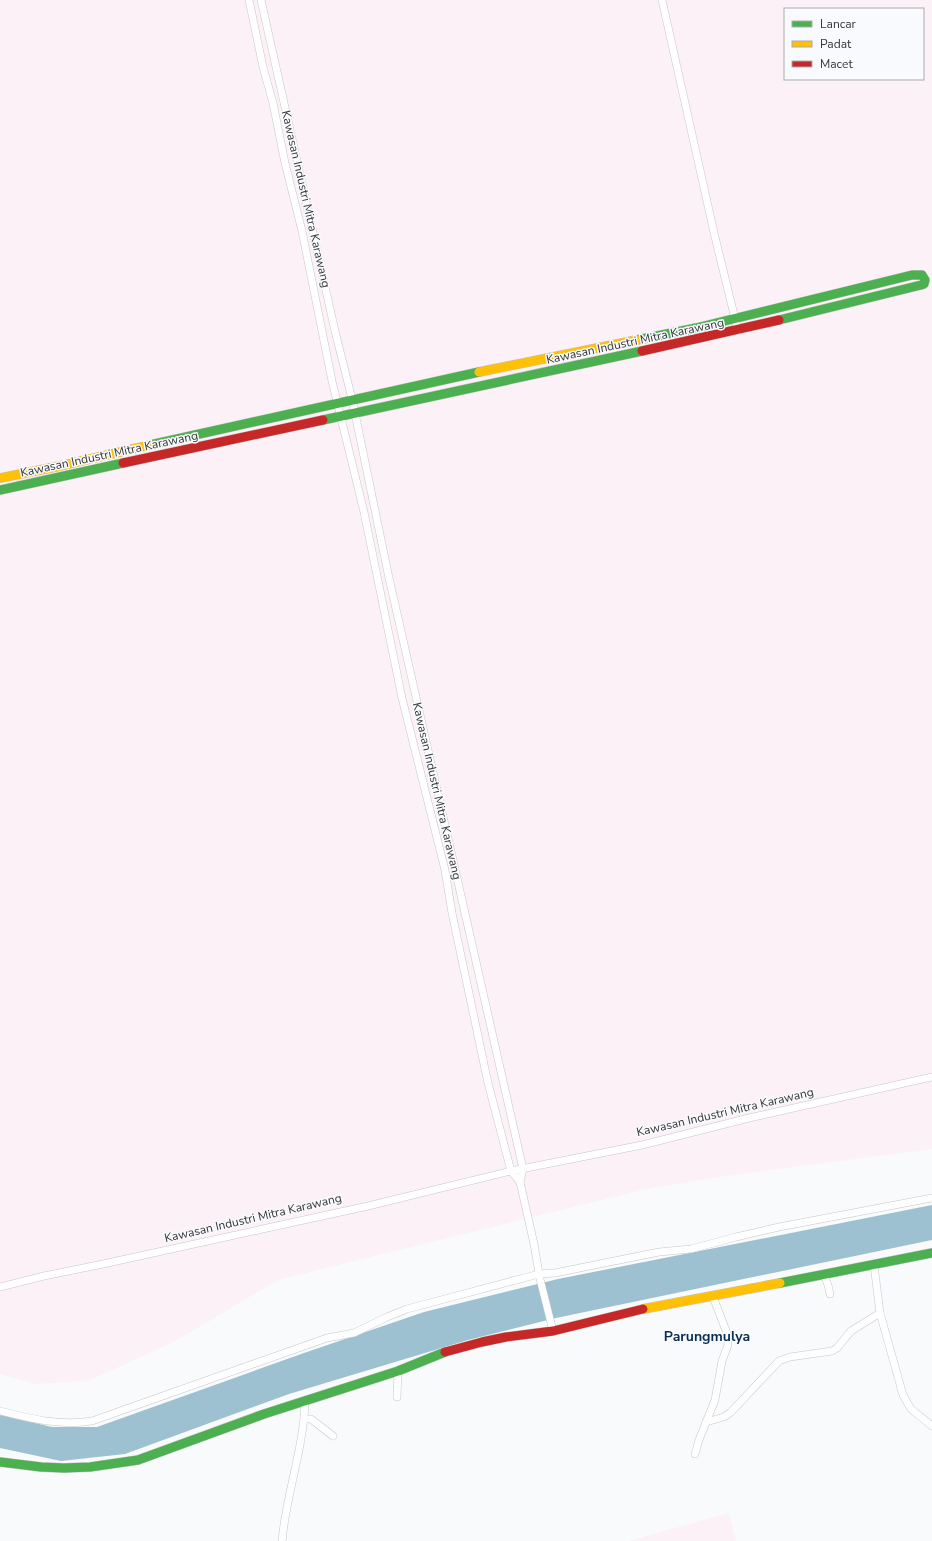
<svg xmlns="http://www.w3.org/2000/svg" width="932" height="1541" viewBox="0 0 932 1541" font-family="'Nunito Sans',sans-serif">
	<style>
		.industrial { fill: #fcf1f6; fill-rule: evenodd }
		.water { fill: #9ec1d2 }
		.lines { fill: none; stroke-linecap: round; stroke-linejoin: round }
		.street-casing { stroke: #c6c7c8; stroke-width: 8 }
		.fast-casing { stroke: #c6c7c8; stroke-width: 10 }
		.slow-casing { stroke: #c6c7c8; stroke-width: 10 }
		.jam-casing { stroke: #c6c7c8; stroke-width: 10 }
		.street { stroke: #fefeff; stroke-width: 7 }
		.fast { stroke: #4caf50; stroke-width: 9 }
		.slow { stroke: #ffc107; stroke-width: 9 }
		.jam { stroke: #c62828; stroke-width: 9 }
		.labels { text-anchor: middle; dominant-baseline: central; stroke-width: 3; stroke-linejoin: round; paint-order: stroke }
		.street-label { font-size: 12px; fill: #343536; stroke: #f8fafd }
		.quarter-label { font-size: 14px; font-weight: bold; fill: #092d53; stroke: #f8fafd }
	</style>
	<rect width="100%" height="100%" fill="#f9fafc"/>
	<g class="industrial">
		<path d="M0 0H932V1149L719 1177 642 1190 278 1280 174 1342 88 1381 36 1384 0 1374ZM785 9H923V79H785Z"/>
		<path d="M729 1513 736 1541H628Z"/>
	</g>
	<path class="water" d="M932 1205V1240L556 1318 468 1340 289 1394 125 1454 61 1461 0 1448V1415L52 1427H97L304 1353 424 1312 558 1279Z"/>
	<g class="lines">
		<g class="street-casing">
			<g id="street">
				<path d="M249 0 263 67 273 103 285 163 302 231 332 381 364 512 402 698 445 870 452 913 488 1083 511 1171 520 1182 534 1244 540 1279 553 1331"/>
				<path d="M261 0 335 331 352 399 389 578 523 1169 520 1182"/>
				<path d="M662 0 715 237 738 331"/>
				<path d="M874 1265 880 1313 903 1395 911 1409 932 1426"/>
				<path d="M824 1275 828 1285 830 1294"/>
				<path d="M0 1287 44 1276 103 1264 368 1206 511 1171 642 1145 749 1118 932 1077"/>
				<path d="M397 1397 398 1371"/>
				<path d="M0 1411C31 1419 60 1426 92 1421L327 1338 354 1333 387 1317 407 1309 539 1274 555 1273 659 1252 691 1249 736 1237 779 1227 932 1198"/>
				<path d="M304 1419H311L333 1436"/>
				<path d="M706 1422 724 1417 731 1412 779 1361 790 1357 832 1351 837 1348 851 1331 880 1313"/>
				<path d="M695 1454 699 1440 715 1400 722 1361 728 1345 727 1333 713 1297"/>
				<path d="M282 1541C286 1494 304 1448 305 1401"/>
			</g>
		</g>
		<g class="fast-casing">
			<g id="fast">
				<path d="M637 340 696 328 912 275H922L925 280 924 284 921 285 779 320"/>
				<path d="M323 420 642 351"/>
				<path d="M150 445 479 372"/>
				<path d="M0 490 123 463"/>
				<path d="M780 1283 932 1253"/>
				<path d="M0 1462 41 1467 64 1468 90 1467 138 1460 264 1414 398 1371 445 1352"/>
			</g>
		</g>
		<g class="slow-casing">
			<g id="slow">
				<path d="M479 372 637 340"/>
				<path d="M0 478 60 466 150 445"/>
				<path d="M643 1309 780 1283"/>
			</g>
		</g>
		<g class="jam-casing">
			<g id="jam">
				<path d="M642 351 779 320"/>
				<path d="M123 463 323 420"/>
				<path d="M445 1352 482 1342 506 1337 553 1331 643 1309"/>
			</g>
		</g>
		<use href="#street" class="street"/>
		<use href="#fast" class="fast"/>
		<use href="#slow" class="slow"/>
		<use href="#jam" class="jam"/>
	</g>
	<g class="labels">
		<g class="street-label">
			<text transform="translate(306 199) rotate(77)">Kawasan Industri Mitra Karawang</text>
			<text transform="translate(635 341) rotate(-12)">Kawasan Industri Mitra Karawang</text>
			<text transform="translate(109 454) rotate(-12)">Kawasan Industri Mitra Karawang</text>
			<text transform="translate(437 791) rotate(77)">Kawasan Industri Mitra Karawang</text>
			<text transform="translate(725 1112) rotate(-13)">Kawasan Industri Mitra Karawang</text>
			<text transform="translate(253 1218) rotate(-13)">Kawasan Industri Mitra Karawang</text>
		</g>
		<g class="quarter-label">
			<text x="707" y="1336">Parungmulya</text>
		</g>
	</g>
	<rect x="784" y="8" width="140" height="72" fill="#f8fafd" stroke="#aaabad"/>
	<rect x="792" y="21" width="20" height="6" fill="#4caf50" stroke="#aaabad"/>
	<text x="820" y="28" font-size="12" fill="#343536">Lancar</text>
	<rect x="792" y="41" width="20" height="6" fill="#ffc107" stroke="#aaabad"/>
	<text x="820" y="48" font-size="12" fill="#343536">Padat</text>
	<rect x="792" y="61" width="20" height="6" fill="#c62828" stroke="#aaabad"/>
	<text x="820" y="68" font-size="12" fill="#343536">Macet</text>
</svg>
